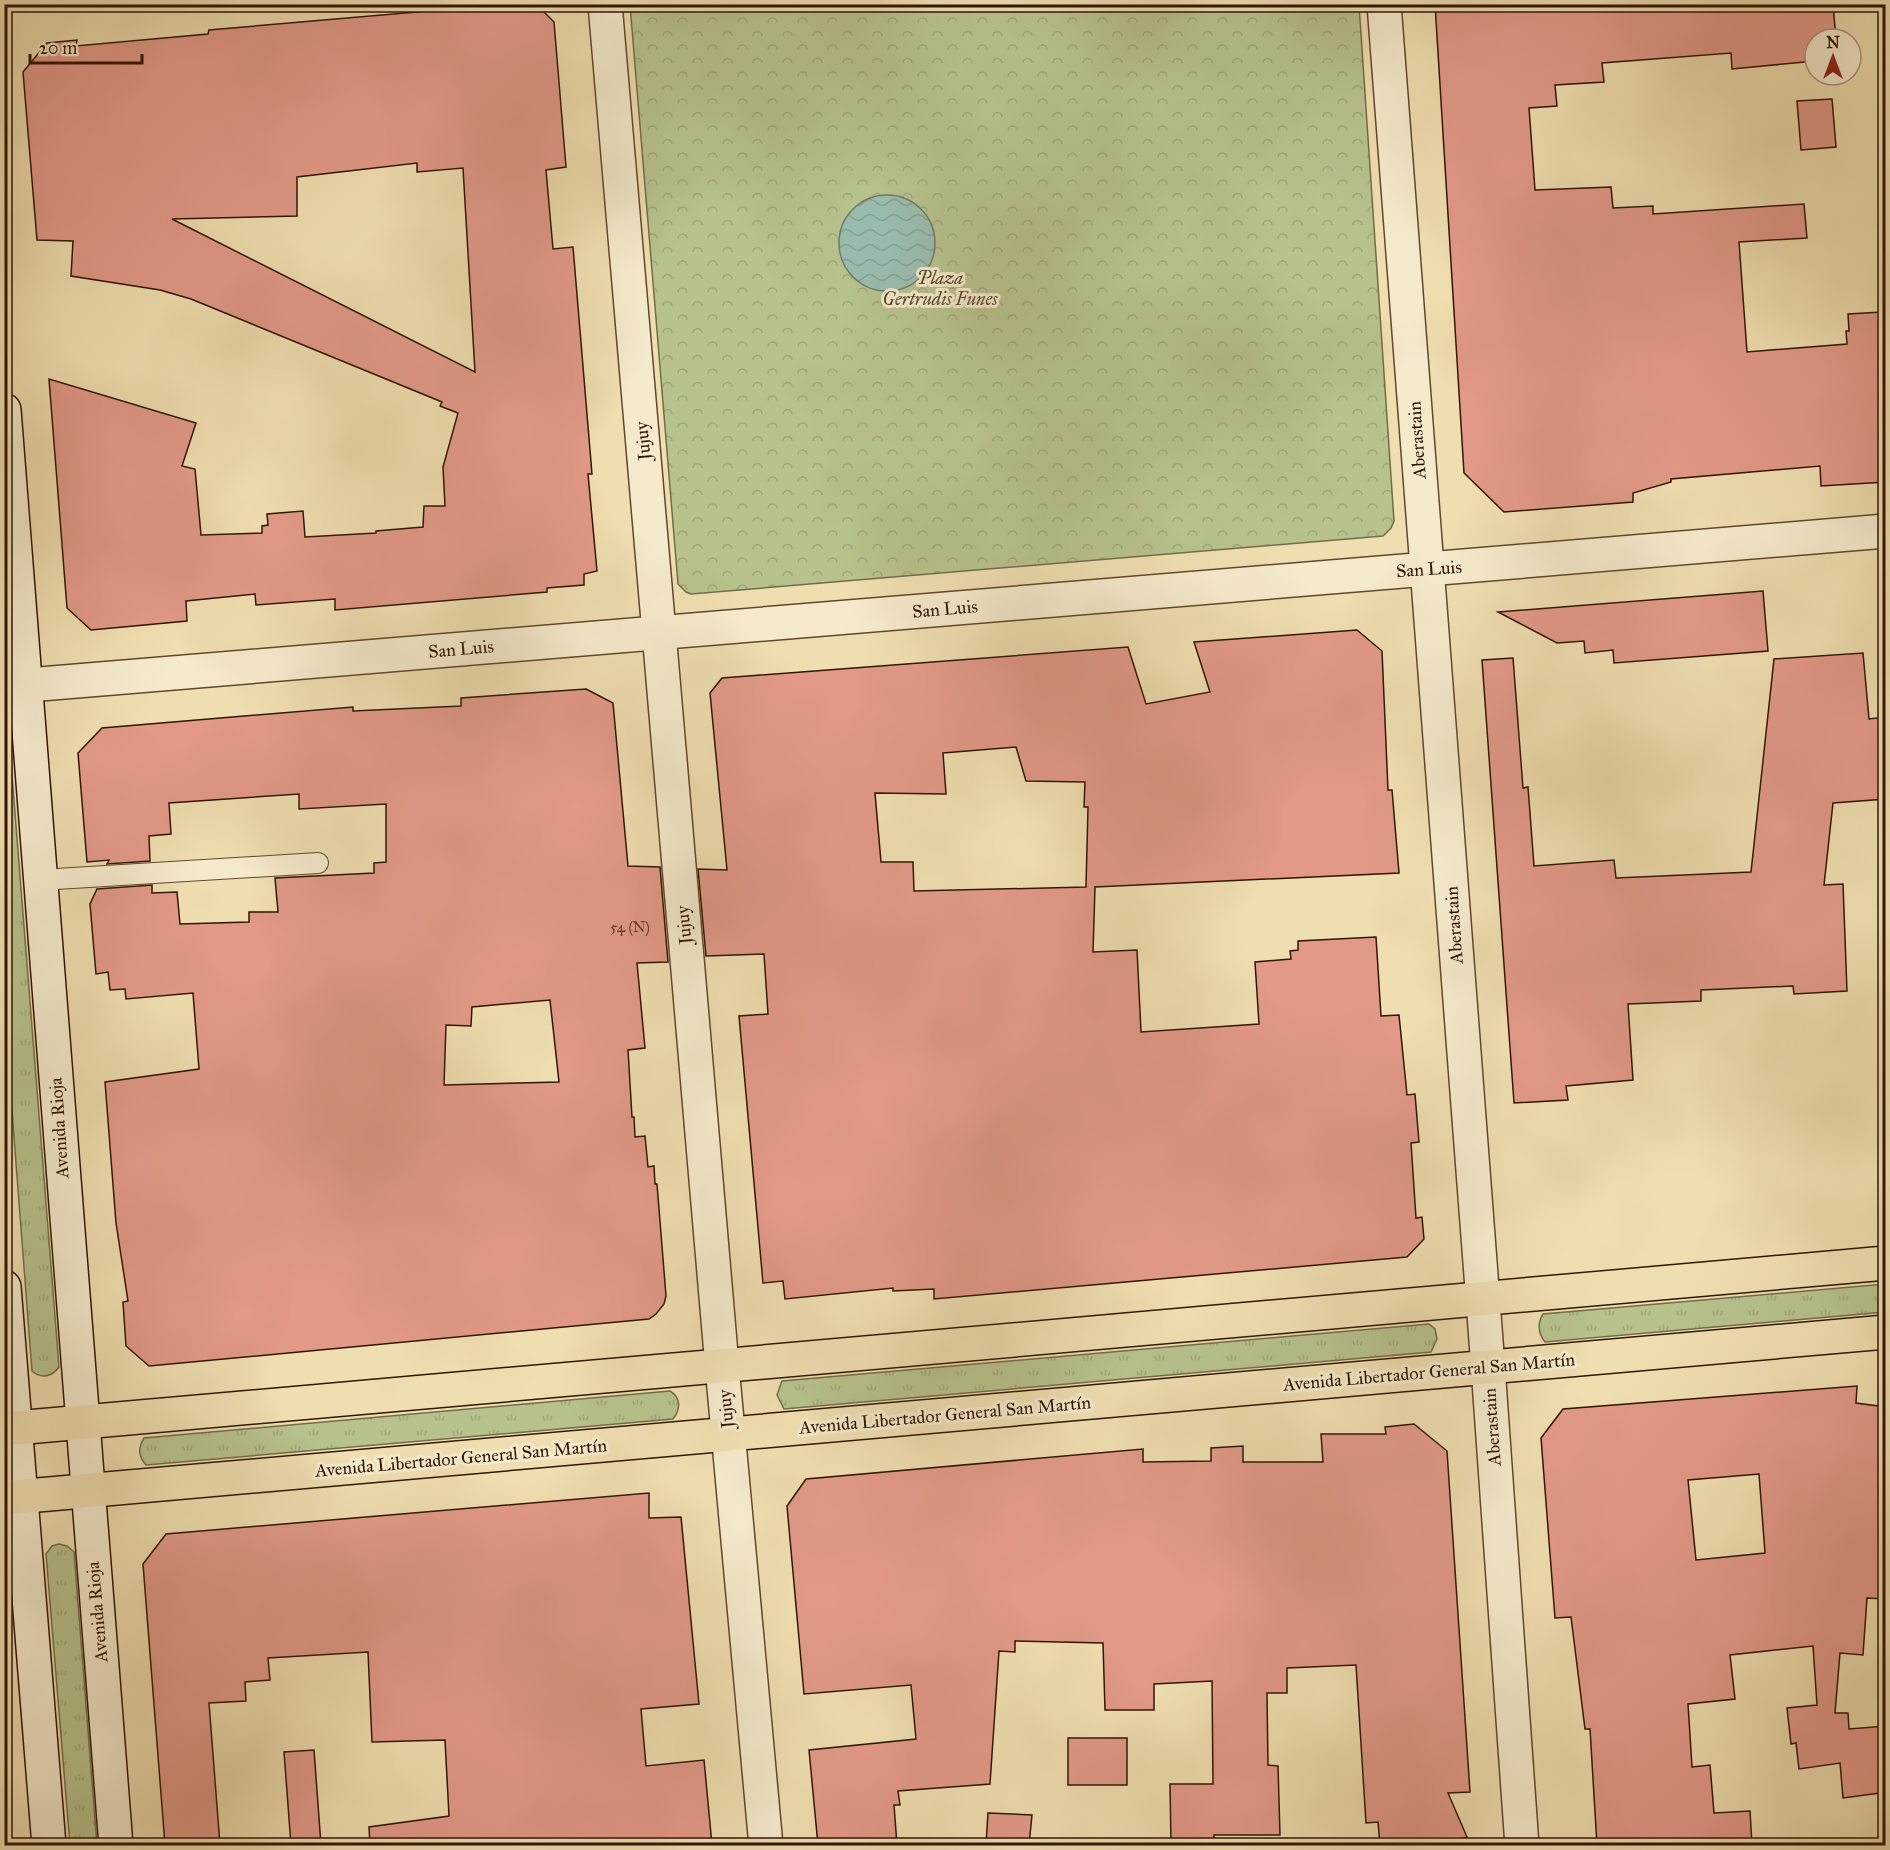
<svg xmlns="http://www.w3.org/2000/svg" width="1890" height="1850" viewBox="0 0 1890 1850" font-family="'IM FELL Great Primer',serif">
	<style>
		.grass { fill: url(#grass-tufts); stroke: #746c48; stroke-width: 1.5 }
		.park { fill: url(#park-crowns); stroke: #746c48; stroke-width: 1.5 }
		.water { fill: url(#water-waves); stroke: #70796a; stroke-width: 1.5 }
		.building { fill: #e29988; stroke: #301503; stroke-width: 1.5; fill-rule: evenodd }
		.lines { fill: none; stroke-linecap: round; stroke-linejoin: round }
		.lane-casing { stroke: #60472e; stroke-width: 22 }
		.street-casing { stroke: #60472e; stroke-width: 36 }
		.secondary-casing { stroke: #301503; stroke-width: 36 }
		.primary-casing { stroke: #301503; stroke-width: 36 }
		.lane { stroke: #f5eacc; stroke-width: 20 }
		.street { stroke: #f5eacc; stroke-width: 33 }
		.secondary { stroke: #f5eacc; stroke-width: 33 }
		.primary { stroke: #efdeb0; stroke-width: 33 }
		.labels { text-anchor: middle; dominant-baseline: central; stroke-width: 6; stroke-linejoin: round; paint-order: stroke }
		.number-label { font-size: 15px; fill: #5c3624 }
		.park-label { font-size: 18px; font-style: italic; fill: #58492c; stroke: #f5eacc }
		.street-label { font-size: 18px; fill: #301503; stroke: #f5eacc }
	</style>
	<defs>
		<pattern id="grass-tufts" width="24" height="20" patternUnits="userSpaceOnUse" patternTransform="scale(1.5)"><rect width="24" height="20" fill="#b7c28d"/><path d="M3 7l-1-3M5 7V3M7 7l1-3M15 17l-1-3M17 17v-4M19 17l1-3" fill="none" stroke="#9ea678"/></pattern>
		<pattern id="park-crowns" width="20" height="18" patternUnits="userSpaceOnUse" patternTransform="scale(1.5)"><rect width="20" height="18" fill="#b7c28d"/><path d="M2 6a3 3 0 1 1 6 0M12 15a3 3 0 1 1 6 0" fill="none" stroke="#9ea678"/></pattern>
		<pattern id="water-waves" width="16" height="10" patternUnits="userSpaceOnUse" patternTransform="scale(1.5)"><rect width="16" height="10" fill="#9abcae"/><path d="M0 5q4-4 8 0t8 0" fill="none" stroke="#85a194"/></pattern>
	</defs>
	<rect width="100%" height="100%" fill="#efdeb0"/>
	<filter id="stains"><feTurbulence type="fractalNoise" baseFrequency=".00333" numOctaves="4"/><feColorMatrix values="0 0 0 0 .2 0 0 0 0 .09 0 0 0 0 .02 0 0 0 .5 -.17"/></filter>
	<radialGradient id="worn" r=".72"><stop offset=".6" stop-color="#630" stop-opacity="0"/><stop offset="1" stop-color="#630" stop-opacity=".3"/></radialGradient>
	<g class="grass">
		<path d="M4 744 10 750 59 1367C52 1377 41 1379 32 1371L5 1020Z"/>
		<path d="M1885 1284V1312L1545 1342C1538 1333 1537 1324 1543 1314Z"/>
		<path d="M1429 1324 1435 1329 1437 1339 1431 1352 784 1409 777 1395 782 1381Z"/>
		<path d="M670 1391C682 1398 680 1410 673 1419L146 1465C138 1456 138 1448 144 1438Z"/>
		<path d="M59 1544 67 1546 74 1552 97 1845H70L46 1554 52 1546Z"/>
	</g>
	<path class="park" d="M630 5H1359L1394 521 1391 528 1383 536 691 594 686 592 678 584Z"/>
	<circle class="water" cx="887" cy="243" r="48"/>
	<g class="building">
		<path d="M510 4H536L554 22 566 167 546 170 553 249 573 247 592 474H588L597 571 584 574V585L547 588V592L335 610V599L256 605 255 594 186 601 187 621 91 630 67 608 49 379 196 423 182 466 195 469 201 535 262 533V526L268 525 267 514 303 511 305 537 376 533V531L423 527 424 506H445L443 467 458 413 440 406 442 402 191 299 160 290 71 276 73 241 37 240 23 72 47 43 77 40 76 46 208 34 209 30ZM417 163V172L463 168 475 372 172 219 297 216V177Z"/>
		<path d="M1435 4H1833L1836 39H1815V61L1732 69 1731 53 1602 63 1604 82 1555 85 1557 106 1529 108 1535 190 1611 187 1613 208 1653 206V214L1804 204 1807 238 1739 242 1747 352 1847 344 1846 331H1849L1848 314 1882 312 1884 332H1886V482L1821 486 1820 466 1671 479V482L1633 493V502L1504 512 1464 473Z"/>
		<path d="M1832 99 1836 147 1801 150 1797 101Z"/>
		<path d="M1763 591 1768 651 1614 663 1613 650 1585 653 1584 641 1557 643 1498 612Z"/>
		<path d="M1357 630 1382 651 1388 790H1392L1399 873 1095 887 1093 952 1137 950 1141 1032 1259 1024 1255 962 1291 959 1290 951 1298 950V941L1376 937 1381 1016 1399 1015 1407 1095 1415 1094 1419 1142 1411 1143 1416 1218 1422 1217 1424 1239 1407 1257 934 1299V1289L893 1291V1288L785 1299 783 1281 763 1283 739 1016 768 1014 764 954 706 956 698 869 727 870 710 693 722 678 1128 647 1146 704 1210 692 1194 642ZM1016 747 1026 781 1085 782 1084 807H1088L1086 887 914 891 913 862H881L875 793 946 794 943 753Z"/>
		<path d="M1863 653 1869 719 1886 717V799L1833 803 1824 885 1843 884 1847 991 1794 994 1793 986 1701 990V1001L1628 1004 1633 1080 1566 1086 1568 1100 1514 1103 1482 660 1513 658 1523 788 1528 787 1534 866 1614 860 1616 878 1751 872 1774 659Z"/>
		<path d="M586 689 613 703 628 866 660 867 668 962 637 963 645 1048 628 1050 632 1117H634L635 1137 645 1136 648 1167 654 1166 655 1184H657L666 1296 664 1304 656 1314 649 1319 149 1366 126 1346 123 1302 128 1301 116 1223 105 1082 199 1069 193 993 126 999 125 989 110 990 108 972 96 974 90 904 97 889 152 885V893L177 892 180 924 249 922V912H278L275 878 374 873V863L386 862V804L299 809V794L169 803 171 834 149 836 150 861 107 864 109 860 87 862 78 753 102 728 353 707V711L461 706V698ZM550 1000 559 1082 444 1085 446 1025 471 1026 472 1007Z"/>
		<path d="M1857 1386 1856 1403 1886 1407V1599L1867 1598 1863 1655 1840 1653 1835 1713H1848L1849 1729 1886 1726V1780L1879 1781 1880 1793 1843 1798 1840 1763 1799 1769 1796 1743 1791 1744 1787 1708 1817 1705 1813 1646 1730 1655 1735 1699 1688 1704 1692 1767 1710 1765 1714 1813 1750 1811 1752 1845H1597L1590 1729H1585L1571 1617 1555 1618 1541 1438 1563 1409ZM1759 1474 1765 1553 1696 1560 1688 1480Z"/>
		<path d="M1414 1424 1447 1451 1470 1792 1448 1793 1467 1837 1451 1843 1380 1845 1378 1822 1366 1823 1356 1665 1287 1668V1693H1267L1268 1765 1278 1766 1280 1835H1214V1845H1171L1170 1784H1213L1212 1681 1154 1684V1710H1105L1103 1643 1015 1641V1652L999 1651 990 1784 898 1791 900 1805H894L897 1845H818L809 1750 916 1739 911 1685 804 1694 787 1506 806 1479 1143 1449V1462L1211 1461V1448L1243 1446V1462H1323L1321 1434H1386L1385 1427Z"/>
		<path d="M649 1493V1518L681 1517 699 1704 641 1709 646 1766 704 1760 712 1845H370L369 1827 449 1816 445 1740 372 1742 368 1652 268 1658 270 1680 245 1682 246 1701 209 1703 220 1845H165L143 1564 166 1534Z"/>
		<rect x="1068" y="1738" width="59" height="47"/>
		<path d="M314 1750 321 1845H291L284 1752Z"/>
		<path d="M988 1813 1032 1815 1029 1845H986Z"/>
	</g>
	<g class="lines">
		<g class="lane-casing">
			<path id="lane" d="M40 880 318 863"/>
		</g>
		<g class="street-casing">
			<g id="street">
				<path d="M605 4 722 1366 766 1846"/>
				<path d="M1384 4 1488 1367 1522 1846"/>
				<path d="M4 687 1886 531"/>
			</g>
		</g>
		<g class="secondary-casing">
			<g id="secondary">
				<path d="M4 410 116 1846"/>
				<path d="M4 1287 49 1846"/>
			</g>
		</g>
		<g class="primary-casing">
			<g id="primary">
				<path d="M4 1429 1886 1263"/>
				<path d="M4 1498 1886 1332"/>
			</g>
		</g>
		<use href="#lane" class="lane"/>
		<use href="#street" class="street"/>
		<use href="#secondary" class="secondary"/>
		<use href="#primary" class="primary"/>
	</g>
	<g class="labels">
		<g class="number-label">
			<text x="630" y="927">54 (N)</text>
		</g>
		<g class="park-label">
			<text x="940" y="278">Plaza<tspan x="940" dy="21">Gertrudis Funes</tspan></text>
		</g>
		<g class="street-label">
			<text transform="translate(1417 440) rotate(-94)">Aberastain</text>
			<text transform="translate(643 441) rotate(-95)">Jujuy</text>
			<text transform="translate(1429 569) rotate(-4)">San Luis</text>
			<text transform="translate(945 609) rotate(-5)">San Luis</text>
			<text transform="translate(461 649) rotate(-5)">San Luis</text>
			<text transform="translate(684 925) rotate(-95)">Jujuy</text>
			<text transform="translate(1454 925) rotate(-94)">Aberastain</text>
			<text transform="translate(59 1128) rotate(-94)">Avenida Rioja</text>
			<text transform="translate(1429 1372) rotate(-5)">Avenida Libertador General San Martín</text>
			<text transform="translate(726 1409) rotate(-95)">Jujuy</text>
			<text transform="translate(945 1415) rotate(-5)">Avenida Libertador General San Martín</text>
			<text transform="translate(1492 1427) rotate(-94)">Aberastain</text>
			<text transform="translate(461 1458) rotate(-5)">Avenida Libertador General San Martín</text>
			<text transform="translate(97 1612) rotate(-95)">Avenida Rioja</text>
		</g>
	</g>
	<rect width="1890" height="1850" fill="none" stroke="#efdeb0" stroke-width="24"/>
	<rect x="6" y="6" width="1878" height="1838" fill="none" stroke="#301503" stroke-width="3"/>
	<rect x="12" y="12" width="1866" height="1826" fill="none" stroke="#301503" stroke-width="1.5"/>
	<g transform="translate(1833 57)"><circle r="28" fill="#f5eacc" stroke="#a6957c" stroke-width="1.5"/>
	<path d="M0-4.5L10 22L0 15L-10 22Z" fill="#8f2418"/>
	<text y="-9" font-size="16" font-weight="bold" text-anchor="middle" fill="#301503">N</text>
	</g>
	<path d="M30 54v9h112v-9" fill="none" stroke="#301503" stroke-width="3"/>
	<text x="39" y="54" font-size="18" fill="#301503" stroke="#f5eacc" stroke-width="4.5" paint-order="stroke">20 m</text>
	<rect width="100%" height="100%" filter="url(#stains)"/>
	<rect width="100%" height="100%" fill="url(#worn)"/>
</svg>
